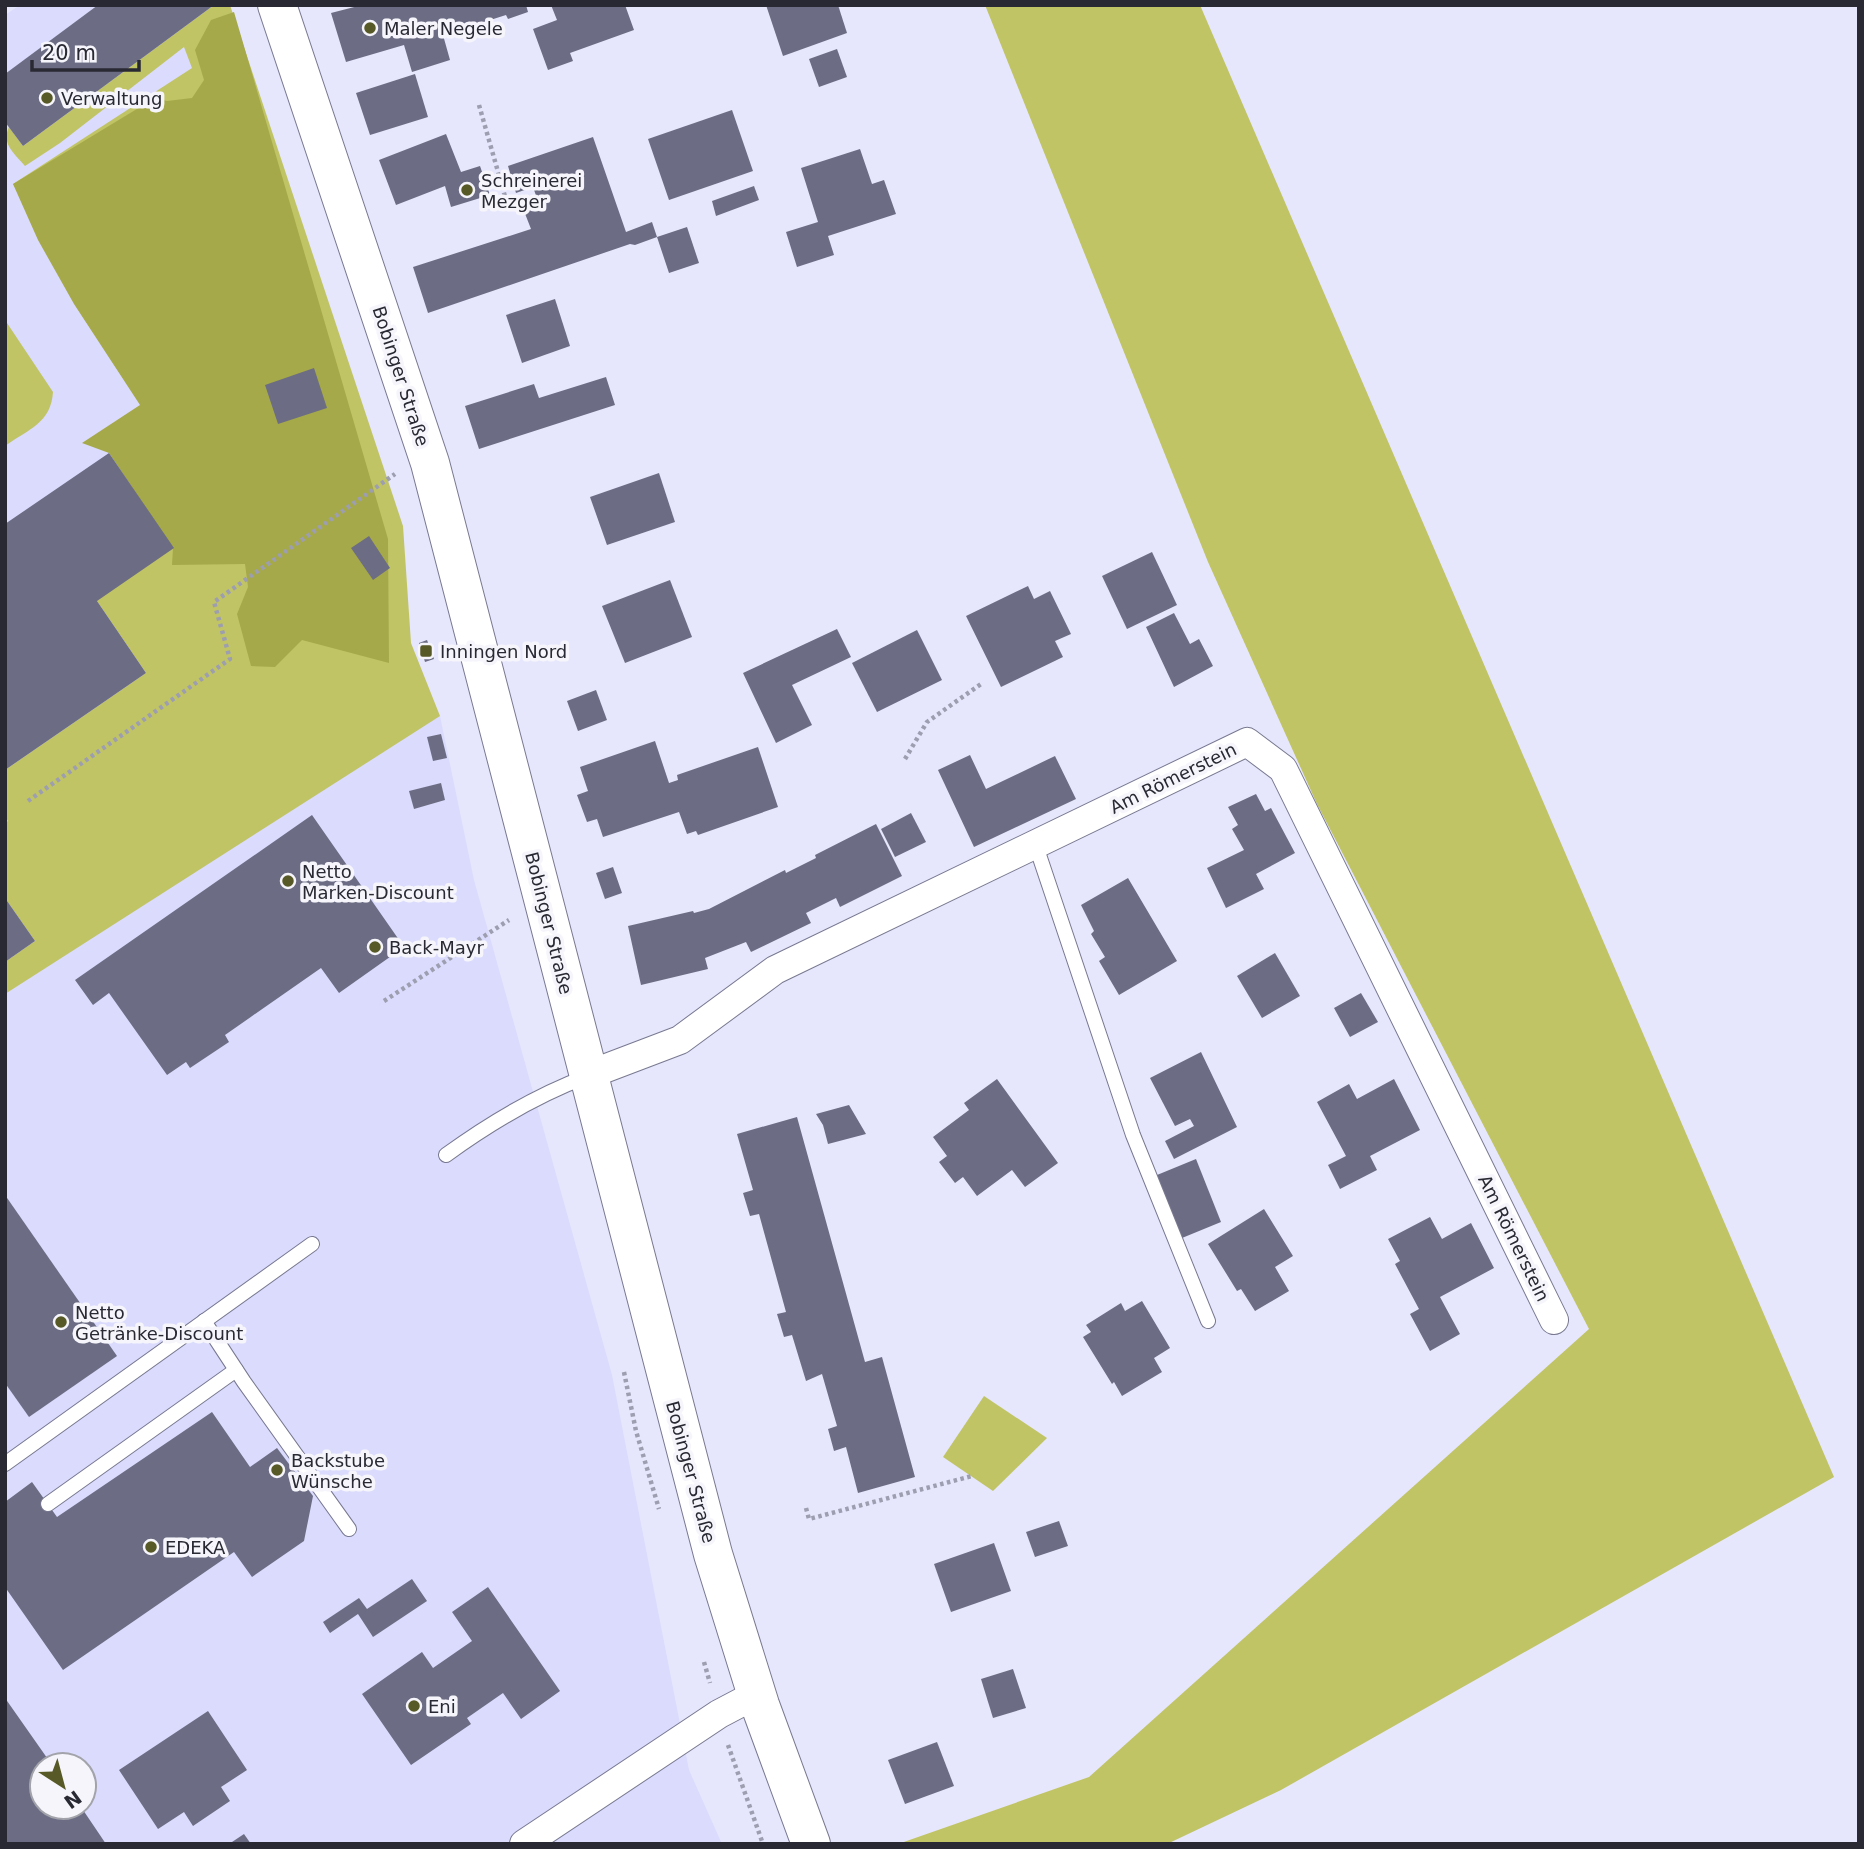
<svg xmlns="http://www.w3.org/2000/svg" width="1864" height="1849" viewBox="0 0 1864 1849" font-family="'DejaVu Sans',sans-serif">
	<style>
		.built { fill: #dadbfd; fill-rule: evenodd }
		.green { fill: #c1c465 }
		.forest { fill: #a6a949 }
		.building { fill: #6c6d84 }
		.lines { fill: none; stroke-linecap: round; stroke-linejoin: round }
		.lane-casing { stroke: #787991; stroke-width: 16 }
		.street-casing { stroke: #787991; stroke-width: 30 }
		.secondary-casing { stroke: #787991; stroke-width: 40 }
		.path { stroke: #9d9eaf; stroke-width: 4.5; stroke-dasharray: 3.5 3.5; stroke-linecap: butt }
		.lane { stroke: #fff; stroke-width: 14 }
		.street { stroke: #fff; stroke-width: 28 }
		.secondary { stroke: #fff; stroke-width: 38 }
		.poi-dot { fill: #575926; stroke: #f5f5fb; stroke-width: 2.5 }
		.labels { text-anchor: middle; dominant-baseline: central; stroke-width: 7; stroke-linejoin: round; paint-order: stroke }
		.poi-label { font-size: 18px; fill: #292933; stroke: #f5f5fb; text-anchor: start }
		.street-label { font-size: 18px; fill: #292933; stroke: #f5f5fb }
	</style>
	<rect width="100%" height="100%" fill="#e6e7fc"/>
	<path class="built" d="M20 5H216L368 757 440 716 474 880 612 1375 689 1770 722 1844H5V15ZM42 1765H84V1807H42Z"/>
	<g class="green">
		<path d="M214 5H230L403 526 411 643 440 716 5 994V962L35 941 5 898V823L8 821 5 817V770L146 673 97 601 157 408 13 184 192 68 184 47 60 143 25 166C14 153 1 144 9 127L23 146Z"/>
		<path d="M985 5H1200L1834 1477 1281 1790 1167 1844H898L1089 1777 1589 1329 1317 804 1208 562Z"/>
		<path d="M5 320 53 392C51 423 29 429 5 446Z"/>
		<path d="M984 1396 1047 1438 993 1491 943 1457Z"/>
	</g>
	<path class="forest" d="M234 12 388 539 389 663 302 640 275 667 251 666 237 614 248 587 245 564 172 565 173 548 109 453 82 443 140 405 74 304 38 240 13 184 155 98 167 101 192 98 204 80 195 50 211 20Z"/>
	<g class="building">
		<path d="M98 5H214L23 146 5 122V74Z"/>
		<path d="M362 5H526L528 12 508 19 506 15 443 35 450 60 412 72 404 45 346 62 331 13Z"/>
		<path d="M551 5H625L634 30 570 53 573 61 548 70 533 29 557 20Z"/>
		<path d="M766 5H838L847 33 783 56Z"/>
		<path d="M837 49 847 77 819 87 809 59Z"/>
		<path d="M415 74 428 117 370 135 356 93Z"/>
		<path d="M732 110 753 171 669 200 648 139Z"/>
		<path d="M446 134 461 172 480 166 490 195 451 207 445 186 396 205 379 160Z"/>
		<path d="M593 137 626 232 652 222 657 237 635 245 630 244 428 313 413 267 531 229 524 211 540 207 533 187 516 193 508 166Z"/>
		<path d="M860 149 872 184 884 180 896 214 828 236 834 255 797 267 786 232 818 222 801 168Z"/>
		<path d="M754 186 759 200 716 216 712 201Z"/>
		<path d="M687 227 699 263 669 273 657 237Z"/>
		<path d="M555 299 570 346 522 363 506 315Z"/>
		<path d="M314 368 327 408 278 424 265 385Z"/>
		<path d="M606 377 615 405 479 449 465 406 534 384 539 398Z"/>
		<path d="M109 453 174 548 97 601 146 673 5 770V524Z"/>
		<path d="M659 473 675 522 607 545 590 497Z"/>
		<path d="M369 536 390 568 373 580 351 548Z"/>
		<path d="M1152 552 1177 605 1127 629 1102 576Z"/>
		<path d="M670 580 692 637 625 663 602 606Z"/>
		<path d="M1028 586 1034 599 1050 591 1071 634 1055 641 1063 657 1001 687 966 616Z"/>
		<path d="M1174 613 1190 644 1199 639 1213 666 1174 687 1146 627Z"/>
		<path d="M837 629 851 657 792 685 812 725 776 743 743 673Z"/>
		<path d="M917 630 942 680 877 712 852 663Z"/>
		<path d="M427 640 434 659 425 662 419 643Z"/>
		<path d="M596 690 607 720 578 731 567 701Z"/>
		<path d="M441 734 447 758 433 761 427 737Z"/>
		<path d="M655 741 669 783 678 780 677 775 758 747 778 807 698 835 696 831 687 834 679 812 603 837 597 819 587 822 577 795 588 791 580 767Z"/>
		<path d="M970 755 986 789 1055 756 1076 799 974 847 938 770Z"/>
		<path d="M441 783 445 800 414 809 409 791Z"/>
		<path d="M1256 794 1265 811 1271 808 1295 853 1256 874 1264 889 1226 908 1207 868 1244 850 1232 829 1238 825 1228 807Z"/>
		<path d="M911 813 926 842 895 857 881 829Z"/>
		<path d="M312 815 404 947 339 993 321 968 225 1035 229 1042 190 1068 186 1062 167 1075 109 993 93 1005 75 980Z"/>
		<path d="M876 824 902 876 840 907 836 898 806 913 811 923 751 952 746 942 705 958 708 969 641 985 628 926 693 911 694 913 709 909 785 870 786 873 816 858 815 855Z"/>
		<path d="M613 867 622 893 605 899 596 873Z"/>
		<path d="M1128 878 1177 961 1119 995 1099 961 1105 957 1091 934 1094 931 1081 905Z"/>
		<path d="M5 898 35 941 5 962Z"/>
		<path d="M1275 953 1300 996 1262 1018 1237 976Z"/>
		<path d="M1361 993 1378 1022 1350 1037 1334 1008Z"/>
		<path d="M1201 1052 1237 1127 1174 1159 1165 1141 1194 1126 1190 1119 1175 1126 1150 1078Z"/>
		<path d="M997 1079 1058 1163 1025 1187 1012 1170 977 1196 963 1177 955 1183 939 1162 947 1156 933 1137 969 1110 964 1103Z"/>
		<path d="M1394 1079 1420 1130 1370 1156 1377 1170 1340 1189 1328 1165 1346 1156 1317 1102 1349 1084 1357 1099Z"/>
		<path d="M849 1105 866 1134 828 1144 823 1125 816 1114Z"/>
		<path d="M797 1117 865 1362 882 1357 915 1477 858 1493 846 1447 834 1451 828 1429 837 1426 822 1374 806 1381 792 1335 784 1337 777 1314 786 1312 759 1214 750 1216 743 1193 753 1190 737 1134Z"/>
		<path d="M1196 1159 1221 1222 1182 1238 1157 1175Z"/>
		<path d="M5 1195 117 1356 29 1417 5 1383Z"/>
		<path d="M1264 1209 1293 1256 1275 1267 1289 1291 1255 1311 1241 1289 1237 1291 1208 1244Z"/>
		<path d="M1430 1217 1442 1239 1471 1223 1494 1268 1440 1297 1460 1334 1430 1351 1410 1314 1419 1309 1395 1264 1400 1261 1388 1239Z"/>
		<path d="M1142 1301 1170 1348 1154 1358 1162 1372 1122 1396 1114 1382 1112 1384 1083 1337 1091 1332 1086 1325 1121 1303 1125 1311Z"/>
		<path d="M212 1412 250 1467 277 1448 313 1496 304 1541 252 1577 234 1552 63 1670 5 1587V1502L32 1482 57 1517Z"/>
		<path d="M1059 1521 1068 1546 1035 1557 1026 1532Z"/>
		<path d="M994 1543 1011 1591 951 1612 934 1564Z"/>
		<path d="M412 1579 427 1601 373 1637 358 1614 330 1633 323 1622 359 1598 367 1609Z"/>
		<path d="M488 1587 560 1691 521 1719 503 1693 467 1718 471 1724 411 1765 362 1694 422 1652 433 1668 472 1641 452 1612Z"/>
		<path d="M1013 1669 1026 1708 993 1718 981 1679Z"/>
		<path d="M5 1698 52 1765H42V1807H81L106 1844H5Z"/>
		<path d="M208 1711 247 1770 221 1787 230 1801 193 1826 184 1812 158 1829 119 1770Z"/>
		<path d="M937 1742 954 1786 905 1804 888 1760Z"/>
		<path d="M244 1834 251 1844H229Z"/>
	</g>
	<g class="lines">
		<g class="lane-casing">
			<g id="lane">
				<path d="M1036 846 1133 1135 1208 1321"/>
				<path d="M446 1155C490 1123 537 1095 588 1076"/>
				<path d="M204 1321 244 1382 349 1529"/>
				<path d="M5 1464 312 1244"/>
				<path d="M48 1504 236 1370"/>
			</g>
		</g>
		<g class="street-casing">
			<g id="street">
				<path d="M588 1075 680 1040 775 970 1247 742 1283 769 1554 1320"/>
				<path d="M524 1844 719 1714 757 1694"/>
			</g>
		</g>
		<g class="secondary-casing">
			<path id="secondary" d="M277 5 430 463 713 1554 760 1705 811 1844"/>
		</g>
		<g class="path">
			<path d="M479 105 508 207"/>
			<path d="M905 759 927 722 981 684"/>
			<path d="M28 801 230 659 214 602 395 474"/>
			<path d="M384 1001 509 920"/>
			<path d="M624 1372 636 1431 659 1509"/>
			<path d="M806 1508 809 1519 972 1476"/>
			<path d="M704 1662 710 1683"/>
			<path d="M728 1745 763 1844"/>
		</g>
		<use href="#lane" class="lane"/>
		<use href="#street" class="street"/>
		<use href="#secondary" class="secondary"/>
	</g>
	<g class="poi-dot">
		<circle cx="370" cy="28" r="7"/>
		<circle cx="47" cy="98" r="7"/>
		<circle cx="467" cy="190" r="7"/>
		<rect x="419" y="644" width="14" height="14" rx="3.5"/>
		<circle cx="288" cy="881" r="7"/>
		<circle cx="375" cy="947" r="7"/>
		<circle cx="61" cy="1322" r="7"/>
		<circle cx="277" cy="1470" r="7"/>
		<circle cx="151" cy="1547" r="7"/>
		<circle cx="414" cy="1706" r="7"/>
	</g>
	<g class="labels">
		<g class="poi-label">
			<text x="384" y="28">Maler Negele</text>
			<text x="61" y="98">Verwaltung</text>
			<text x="481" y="180">Schreinerei<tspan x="481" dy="21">Mezger</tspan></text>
			<text x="440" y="651">Inningen Nord</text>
			<text x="302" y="871">Netto<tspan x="302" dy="21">Marken-Discount</tspan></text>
			<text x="389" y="947">Back-Mayr</text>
			<text x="75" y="1312">Netto<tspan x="75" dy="21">Getränke-Discount</tspan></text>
			<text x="291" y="1460">Backstube<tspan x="291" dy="21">Wünsche</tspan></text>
			<text x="165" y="1547">EDEKA</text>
			<text x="428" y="1706">Eni</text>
		</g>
		<g class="street-label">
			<text transform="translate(401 376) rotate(72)">Bobinger Straße</text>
			<text transform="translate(1173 778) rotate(-26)">Am Römerstein</text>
			<text transform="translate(549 923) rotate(76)">Bobinger Straße</text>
			<text transform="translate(1514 1238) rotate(64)">Am Römerstein</text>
			<text transform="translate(691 1472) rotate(75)">Bobinger Straße</text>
		</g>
	</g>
	<rect width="1864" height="1849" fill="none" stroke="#292933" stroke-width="14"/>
	<g transform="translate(63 1786) rotate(144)"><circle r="33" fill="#f5f5fb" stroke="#a3a3ab" stroke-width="2"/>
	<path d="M0-5L12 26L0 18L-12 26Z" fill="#575926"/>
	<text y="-10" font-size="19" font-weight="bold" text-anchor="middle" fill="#292933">N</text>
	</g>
	<path d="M32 60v10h107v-10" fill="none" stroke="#292933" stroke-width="3.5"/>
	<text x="42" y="60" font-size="21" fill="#292933" stroke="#f5f5fb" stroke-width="5" paint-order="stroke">20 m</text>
</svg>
